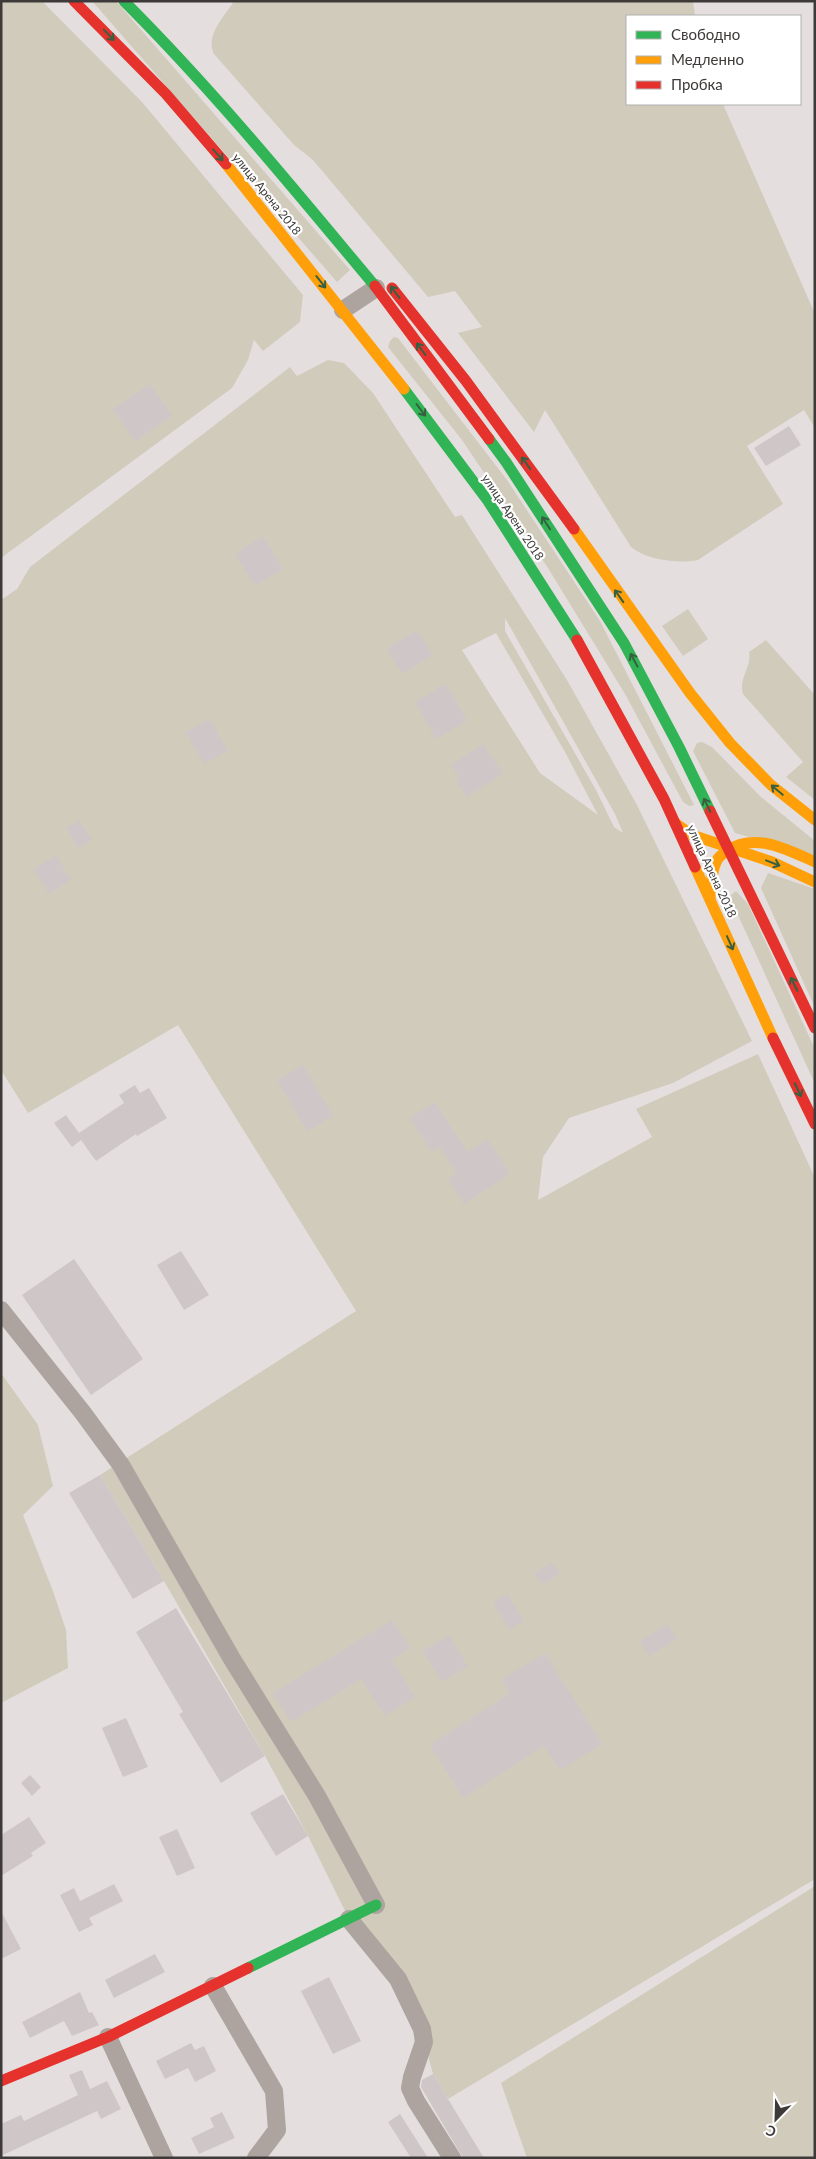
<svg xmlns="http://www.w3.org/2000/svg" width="816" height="2159" viewBox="0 0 816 2159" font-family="Lato,sans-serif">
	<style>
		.green { fill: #d1cbbc; fill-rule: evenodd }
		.building { fill: #cfc6c8 }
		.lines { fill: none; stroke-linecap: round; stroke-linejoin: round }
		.street { stroke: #ada49f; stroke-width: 18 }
		.fast { stroke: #30b455; stroke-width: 11 }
		.slow { stroke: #ff9f0a; stroke-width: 11 }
		.jam { stroke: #e5322d; stroke-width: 11 }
		.oneway { stroke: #395f41 }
		.labels { text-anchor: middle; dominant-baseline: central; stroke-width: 4.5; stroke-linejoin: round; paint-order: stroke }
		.street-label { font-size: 12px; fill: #3d3a39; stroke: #fff }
	</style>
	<rect width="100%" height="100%" fill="#e4dfde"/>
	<g class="green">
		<path d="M1 1H42L142 102 303 295 300 322 263 351 254 340 248 360 232 388 1 558Z"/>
		<path d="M92 1H116L350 270 337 282Z"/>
		<path d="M234 1H693L695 16H627V104H723L815 314V428L804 410 747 446 783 504 698 560C678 564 647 560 631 547L545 410 534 432 458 333 482 327 455 291 428 297 313 160 294 145 214 54C205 35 224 17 234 1Z"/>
		<path d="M394 337 398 338 507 480 600 621 694 805 689 806 683 802 625 694 548 568 462 440 388 347 390 341Z"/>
		<path d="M328 360 344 363 373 393 455 517 462 515 567 680 637 805 752 1041 673 1083 569 1118 543 1157 538 1200 652 1137 636 1109 758 1054 815 1178V1879L448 2099 433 2074 418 2019 349 1919 309 1838 265 1756 164 1581 100 1475 356 1311 178 1025 28 1113 1 1070V600L17 589 30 567 290 367 297 376ZM505 618 615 814 623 833 614 827 596 790 505 631ZM496 633 565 752 598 815 540 773 462 650Z"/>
		<path d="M688 609 708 639 683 656 662 626Z"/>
		<path d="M766 640 815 695V800L786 777 803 762 743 694C738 679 752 667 749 652Z"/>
		<path d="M702 742 712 747 761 797 815 841V856L735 833 693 751 697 743Z"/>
		<path d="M768 873 815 889V1008L761 888Z"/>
		<path d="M736 891 748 904 815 1049V1084L733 904 731 895Z"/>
		<path d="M1 1373 38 1425 53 1486 23 1515 53 1591 66 1630 68 1668 1 1703Z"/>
		<path d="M815 1886V2158H527L501 2083Z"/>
	</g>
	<g class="building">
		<path d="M150 384 172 416 135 441 113 409Z"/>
		<path d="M789 426 801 445 766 466 754 448Z"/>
		<path d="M263 536 283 569 255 586 235 554Z"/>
		<path d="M417 630 433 655 402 674 387 649Z"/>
		<path d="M446 684 467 721 436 739 415 702Z"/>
		<path d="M210 719 228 751 204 764 186 732Z"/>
		<path d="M483 744 503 774 467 797 456 781 460 778 451 765Z"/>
		<path d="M79 820 92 840 78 848 66 828Z"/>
		<path d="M56 855 71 880 49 894 34 869Z"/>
		<path d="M303 1065 333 1116 307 1131 277 1080Z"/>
		<path d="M135 1085 140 1093 149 1088 167 1118 137 1136 136 1134 96 1161 81 1140 72 1147 54 1123 66 1115 79 1133 124 1103 119 1095Z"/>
		<path d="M435 1102 467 1152 488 1139 510 1174 464 1204 448 1179 457 1173 440 1147 432 1152 410 1118Z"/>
		<path d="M181 1251 209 1295 184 1310 157 1265Z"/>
		<path d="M74 1259 143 1359 91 1395 22 1295Z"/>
		<path d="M100 1475 164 1581 133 1599 69 1493Z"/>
		<path d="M551 1562 560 1573 543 1585 534 1574Z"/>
		<path d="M508 1594 524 1621 509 1630 493 1602Z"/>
		<path d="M176 1608 265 1756 221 1783 179 1714 183 1712 136 1632Z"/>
		<path d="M392 1620 410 1648 392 1660 415 1697 385 1716 361 1679 291 1722 273 1693Z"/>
		<path d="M668 1624 677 1639 649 1656 640 1641Z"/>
		<path d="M449 1635 468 1667 442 1682 423 1651Z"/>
		<path d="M545 1653 602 1744 560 1770 544 1746 463 1798 430 1745 510 1693 502 1679Z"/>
		<path d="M126 1718 148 1767 123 1777 102 1728Z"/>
		<path d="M30 1775 41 1787 32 1796 21 1783Z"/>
		<path d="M283 1794 308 1836 276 1856 250 1813Z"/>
		<path d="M29 1817 46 1843 31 1853 33 1856 1 1876V1835Z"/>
		<path d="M177 1829 195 1868 177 1876 159 1837Z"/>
		<path d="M114 1884 123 1901 89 1918 93 1925 79 1932 60 1895 74 1888 80 1901Z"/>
		<path d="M1 1911 21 1949 1 1959Z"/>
		<path d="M155 1954 165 1972 114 1998 105 1980Z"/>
		<path d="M329 1977 361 2041 333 2054 301 1991Z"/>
		<path d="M80 1992 89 2013 92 2012 99 2025 72 2036 64 2021 30 2038 22 2022Z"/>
		<path d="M191 2043 195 2050 204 2046 216 2071 195 2082 188 2068 165 2079 156 2061Z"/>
		<path d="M82 2070 90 2089 107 2081 121 2109 101 2119 97 2111 1 2156V2124L21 2115 24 2121 78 2095 69 2075Z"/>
		<path d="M433 2074 448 2099 484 2158H463L421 2087 422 2080Z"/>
		<path d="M222 2112 235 2138 199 2154 191 2138 214 2127 210 2118Z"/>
		<path d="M400 2114 428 2158H411L388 2122Z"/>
	</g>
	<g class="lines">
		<g class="street">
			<path d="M343 310 376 288"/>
			<path d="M1 1310 83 1413 121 1465 232 1659 317 1796 376 1905"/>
			<path d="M349 1919 398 1979 422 2029 424 2042 412 2077 410 2088 416 2101 452 2158"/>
			<path d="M213 1986 274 2091 277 2130 256 2158"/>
			<path d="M108 2037 164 2158"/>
		</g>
		<g class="fast">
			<path d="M124 1C215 92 293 188 375 286"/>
			<path d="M404 389 488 501 577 640"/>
			<path d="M489 439 506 462 624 643 679 747 710 811"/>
			<path d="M248 1968 376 1905"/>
		</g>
		<g class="slow">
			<path d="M226 164 404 389"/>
			<path d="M574 529 690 693 730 743 771 785 815 820"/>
			<path d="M675 823 692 835 772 862 815 882"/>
			<path d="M695 867 773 1038"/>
			<path d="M710 898C711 886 711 872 717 860 719 856 724 853 728 850 756 832 788 850 815 862"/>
		</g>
		<g class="jam">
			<path d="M74 1 166 94 226 164"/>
			<path d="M375 286 489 439"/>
			<path d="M392 288 466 381 574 529"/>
			<path d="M577 640 664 799 695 867"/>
			<path d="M710 811 815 1028"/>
			<path d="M773 1038 815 1124"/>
			<path d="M1 2081 108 2037 248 1968"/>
		</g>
	</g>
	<defs><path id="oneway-shaft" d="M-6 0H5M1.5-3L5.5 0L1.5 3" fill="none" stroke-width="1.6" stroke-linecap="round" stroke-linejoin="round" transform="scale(1.25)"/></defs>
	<g class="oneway">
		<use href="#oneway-shaft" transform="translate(109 35) rotate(46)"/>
		<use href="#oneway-shaft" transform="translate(218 155) rotate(49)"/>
		<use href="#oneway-shaft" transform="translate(321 282) rotate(52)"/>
		<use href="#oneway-shaft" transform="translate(395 292) rotate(-128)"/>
		<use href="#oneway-shaft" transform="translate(421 349) rotate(-127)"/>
		<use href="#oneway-shaft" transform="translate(421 410) rotate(53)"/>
		<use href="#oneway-shaft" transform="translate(526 463) rotate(-126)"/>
		<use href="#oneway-shaft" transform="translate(546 523) rotate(-123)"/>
		<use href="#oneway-shaft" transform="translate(619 596) rotate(-125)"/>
		<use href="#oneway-shaft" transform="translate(634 660) rotate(-118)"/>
		<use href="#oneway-shaft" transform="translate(777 790) rotate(-140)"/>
		<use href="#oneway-shaft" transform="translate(707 805) rotate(-116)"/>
		<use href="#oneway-shaft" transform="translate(773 863) rotate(21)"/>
		<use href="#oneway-shaft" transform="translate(730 943) rotate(66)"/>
		<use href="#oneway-shaft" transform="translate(794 984) rotate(-116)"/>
		<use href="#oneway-shaft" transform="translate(798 1090) rotate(64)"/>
	</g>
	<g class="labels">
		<g class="street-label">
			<text transform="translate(267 194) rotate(51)">улица Арена 2018</text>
			<text transform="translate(513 517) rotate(56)">улица Арена 2018</text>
			<text transform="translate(712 871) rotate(65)">улица Арена 2018</text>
		</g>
	</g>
	<rect width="816" height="2159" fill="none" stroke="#3d3a39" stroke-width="5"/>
	<rect x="626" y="15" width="175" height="90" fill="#ffffff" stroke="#b1b0b0"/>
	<rect x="636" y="31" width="25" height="8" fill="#30b455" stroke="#b1b0b0"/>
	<text x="671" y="40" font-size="15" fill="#3d3a39">Свободно</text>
	<rect x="636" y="56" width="25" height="8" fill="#ff9f0a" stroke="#b1b0b0"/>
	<text x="671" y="65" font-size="15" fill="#3d3a39">Медленно</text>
	<rect x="636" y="81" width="25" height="8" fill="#e5322d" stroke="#b1b0b0"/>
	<text x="671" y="90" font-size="15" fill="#3d3a39">Пробка</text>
	<g transform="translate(776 2119) rotate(203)" stroke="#ffffff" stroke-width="4" paint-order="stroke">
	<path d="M0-4L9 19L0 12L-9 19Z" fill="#3d3a39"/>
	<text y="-8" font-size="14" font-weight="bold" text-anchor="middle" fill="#3d3a39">С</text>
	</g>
</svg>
